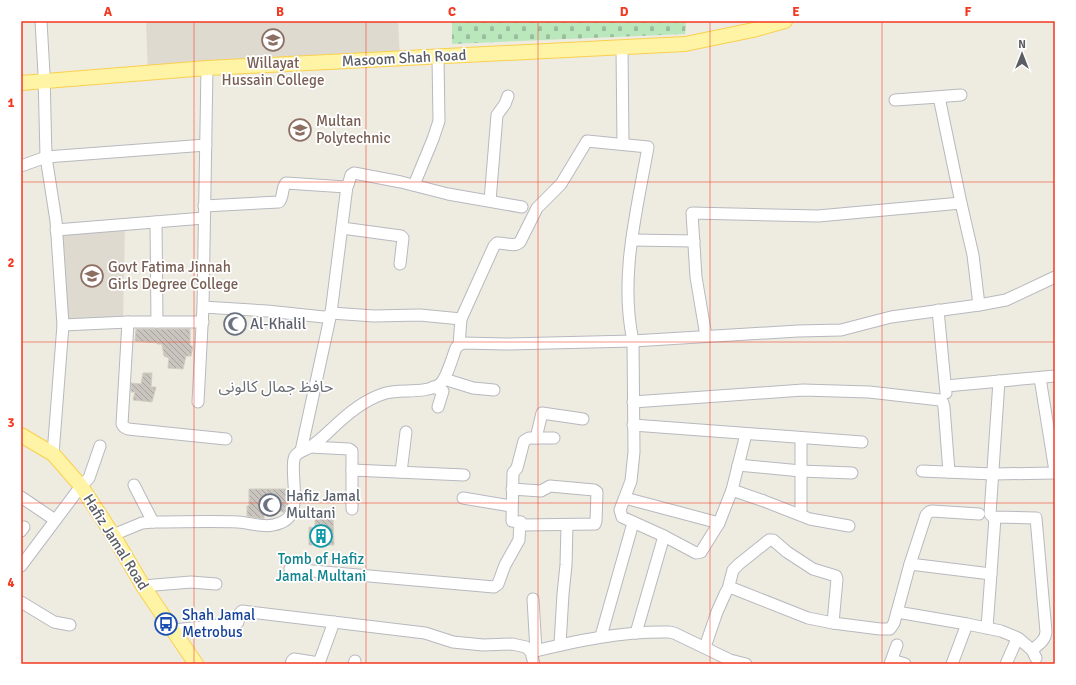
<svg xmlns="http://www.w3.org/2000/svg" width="1076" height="685" viewBox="0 0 1076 685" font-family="Signika,'Noto Sans Arabic',sans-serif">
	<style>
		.education { fill: #dedad0 }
		.cemetery { fill: url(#cemetery-stones) }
		.building { fill: url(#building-back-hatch); stroke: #d3cdbf }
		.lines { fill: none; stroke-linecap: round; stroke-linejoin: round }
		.minor-casing { stroke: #b7b9bf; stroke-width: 13 }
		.major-casing { stroke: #fad04e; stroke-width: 16 }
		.minor { stroke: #fff; stroke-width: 11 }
		.major { stroke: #fff4a5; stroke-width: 14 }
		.grid { fill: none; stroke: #f43921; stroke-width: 1; stroke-opacity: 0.55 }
		.labels { text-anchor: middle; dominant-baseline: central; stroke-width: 3.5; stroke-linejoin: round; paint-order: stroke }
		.street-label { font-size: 15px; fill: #5a5d63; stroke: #fff }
		.education-label { font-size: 15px; fill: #785e54; stroke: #fff; text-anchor: start }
		.worship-label { font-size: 15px; fill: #5b616d; stroke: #fff; text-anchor: start }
		.culture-label { font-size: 15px; fill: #0d838f; stroke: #fff }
		.transit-label { font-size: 15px; fill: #164399; stroke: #fff; text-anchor: start }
		.neighbourhood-label { font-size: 16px; fill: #6a6f75; stroke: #fff }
		.neatline { fill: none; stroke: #f43921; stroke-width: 1.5 }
		.grid-label { font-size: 13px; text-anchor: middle; font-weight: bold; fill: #f43921 }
	</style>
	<defs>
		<pattern id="cemetery-stones" width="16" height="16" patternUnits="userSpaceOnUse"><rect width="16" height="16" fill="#bbe7bd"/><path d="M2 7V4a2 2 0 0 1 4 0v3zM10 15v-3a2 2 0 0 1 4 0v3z" fill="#9bbe9d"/></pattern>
		<pattern id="building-back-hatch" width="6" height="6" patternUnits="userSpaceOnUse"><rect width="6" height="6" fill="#c9c5be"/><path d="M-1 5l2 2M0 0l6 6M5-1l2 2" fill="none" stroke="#a6a39e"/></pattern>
	</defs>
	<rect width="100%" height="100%" fill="#eeebe1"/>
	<g class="education">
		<path d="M146 21H398L400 59 148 73Z"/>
		<path d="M125 225 123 323 63 325 56 230Z"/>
	</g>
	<path class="cemetery" d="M452 21H686L685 34 452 44Z"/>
	<g class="building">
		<path d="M136 329H190V345L193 347 191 356H186L183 369 168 368 169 358 164 356 162 344H157L158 343 135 341Z"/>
		<path d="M143 373H152L151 387H156L152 402 133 400 135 392H131V383L141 384Z"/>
		<path d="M249 489H287V503L284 512 264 510V519L247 516V506H249Z"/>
		<path d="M315 518H333L334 545H309V527L315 528Z"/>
	</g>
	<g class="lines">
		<g class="minor-casing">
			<g id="minor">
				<path d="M41 21 44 74 46 157 56 221 63 325 53 454"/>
				<path d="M622 48 623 144"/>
				<path d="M21 166 46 157 206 145"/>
				<path d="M414 185 433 139 439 121 438 57"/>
				<path d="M490 201 497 115 505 104 508 96"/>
				<path d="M961 203 939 97 895 100 961 95"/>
				<path d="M204 206 279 202C284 197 281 189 286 183L346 187 348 185 351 175 354 173 401 182 448 194 522 207"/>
				<path d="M156 222 157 322"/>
				<path d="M342 228 401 236 403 238 400 264"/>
				<path d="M56 230 204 218"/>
				<path d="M632 240 694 241"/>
				<path d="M203 307 267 311 324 317 328 316 331 313 374 316 420 315 461 319"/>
				<path d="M938 310 946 393"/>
				<path d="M128 322 122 424 124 427 128 429 226 439"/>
				<path d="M63 325 128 322H203"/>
				<path d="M706 336 696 277 692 213 818 216 961 203 973 255 979 305"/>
				<path d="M459 345 461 319 494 246 497 243C505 242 513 248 520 242L537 208 561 184 587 141 648 147C637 210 619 277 633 341L634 452 631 481 620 510 622 517 664 536 696 553 701 552 719 523 732 490 746 434"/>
				<path d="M1040 378 1055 471"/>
				<path d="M444 379 473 388 494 390"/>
				<path d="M999 381 990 514 993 517 1036 518 1046 632C1045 641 1039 644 1032 650"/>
				<path d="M946 386 1055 376"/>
				<path d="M433 387 443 391 438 407"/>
				<path d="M198 402 203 307 207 68"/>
				<path d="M633 402 803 390 869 392 940 400 943 403 944 407 949 472"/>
				<path d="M633 425 862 442"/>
				<path d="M536 438 542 413 583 419"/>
				<path d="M801 438V515"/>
				<path d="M310 447 349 449 352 451V509"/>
				<path d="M301 451 331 313 347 186"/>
				<path d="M738 465 801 471 852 473"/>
				<path d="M352 470 464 475"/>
				<path d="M922 471 993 474 1055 473"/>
				<path d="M401 472 406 432"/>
				<path d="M134 485 153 522"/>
				<path d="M512 489 541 491 550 486 594 490 597 492 596 521 595 524 523 525 521 522 512 521 513 473 517 468 524 441 529 438H554"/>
				<path d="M732 490 764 501 810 519 849 526"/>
				<path d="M21 497 55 520"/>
				<path d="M463 498 511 506"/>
				<path d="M625 498 719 523"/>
				<path d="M21 531 24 527"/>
				<path d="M113 535 142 523 153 522C181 522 210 521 238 522 252 523 266 529 280 523 304 515 290 477 294 459 296 451 305 451 310 447 320 441 329 431 338 423 351 411 368 398 386 393 401 389 427 394 440 384 447 378 452 358 456 348L459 345 463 343 506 344 633 341 798 331 841 330 891 317 979 305 1006 300 1055 277"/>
				<path d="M910 564 991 574"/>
				<path d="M21 566 81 486 89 478 100 446"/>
				<path d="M290 569 494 587 498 584 505 565 519 540 520 522"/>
				<path d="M143 586 191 582 216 584"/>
				<path d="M728 589 733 570 739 564 769 540H773L787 552 813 569 836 576 837 579 833 623"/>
				<path d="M533 599 536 651"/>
				<path d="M21 602 54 622 70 625"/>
				<path d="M897 612 967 624 1001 631 1018 638 1032 650 1036 658"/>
				<path d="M987 628 995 518"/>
				<path d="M174 630 237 623 238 622 240 613 242 611 425 633 453 642 483 645 512 644 526 647 531 652 534 664"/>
				<path d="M636 633 664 536"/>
				<path d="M601 636 633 523"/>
				<path d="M560 644 563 594 566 565 567 525"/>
				<path d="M705 647 717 612 726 592 728 589 732 588 808 618 833 623 880 629H890L894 623 910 564 926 515 929 512 932 511 979 514"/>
				<path d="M531 652C576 641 622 631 669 632L674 633 730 660 746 664"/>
				<path d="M892 660 905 664"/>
				<path d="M291 664 292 661 294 659 319 663 334 622"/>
				<path d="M354 664 355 661"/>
				<path d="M890 664 897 645"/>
				<path d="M952 664 967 624"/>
				<path d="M1006 664 1017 639"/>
			</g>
		</g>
		<g class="major-casing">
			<g id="major">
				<path d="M21 83 207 68 685 44 753 30 785 21"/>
				<path d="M21 435 53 454 81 486 113 535 143 586 196 664"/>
			</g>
		</g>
		<use href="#minor" class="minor"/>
		<use href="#major" class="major"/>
	</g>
	<path class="grid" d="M194 21V664M366 21V664M538 21V664M710 21V664M882 21V664M21 182H1055M21 342H1055M21 503H1055"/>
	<defs>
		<g id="university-ring" transform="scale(1.15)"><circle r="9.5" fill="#fff" stroke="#8d6e63" stroke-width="1.5"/><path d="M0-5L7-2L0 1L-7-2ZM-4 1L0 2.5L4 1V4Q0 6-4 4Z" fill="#8d6e63"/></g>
		<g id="school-ring" transform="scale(1.15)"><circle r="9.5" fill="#fff" stroke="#8d6e63" stroke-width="1.5"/><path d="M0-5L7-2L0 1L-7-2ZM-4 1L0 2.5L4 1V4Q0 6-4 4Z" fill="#8d6e63"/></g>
		<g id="mosque-ring" transform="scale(1.15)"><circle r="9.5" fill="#fff" stroke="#6b7280" stroke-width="1.5"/><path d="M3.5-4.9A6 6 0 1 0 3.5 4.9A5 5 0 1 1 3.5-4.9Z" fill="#6b7280"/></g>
		<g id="building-ring" transform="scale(1.15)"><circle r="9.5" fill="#fff" stroke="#0f9aa8" stroke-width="1.5"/><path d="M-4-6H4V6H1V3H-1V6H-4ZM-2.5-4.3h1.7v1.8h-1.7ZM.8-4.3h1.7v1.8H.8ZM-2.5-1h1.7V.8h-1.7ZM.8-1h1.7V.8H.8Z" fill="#0f9aa8"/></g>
		<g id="bus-ring" transform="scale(1.15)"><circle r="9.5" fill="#fff" stroke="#1a4fb4" stroke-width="1.5"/><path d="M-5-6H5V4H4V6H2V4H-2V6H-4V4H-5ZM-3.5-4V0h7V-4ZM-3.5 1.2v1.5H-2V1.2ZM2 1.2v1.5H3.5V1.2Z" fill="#1a4fb4"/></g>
	</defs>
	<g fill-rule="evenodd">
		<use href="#university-ring" x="273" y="40"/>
		<use href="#school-ring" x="300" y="130"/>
		<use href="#school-ring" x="92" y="276"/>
		<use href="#mosque-ring" x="235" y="324"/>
		<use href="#mosque-ring" x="270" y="505"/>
		<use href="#building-ring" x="321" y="536"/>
		<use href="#bus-ring" x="166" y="624"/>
	</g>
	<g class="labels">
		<g class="street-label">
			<text transform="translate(404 58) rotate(-3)">Masoom Shah Road</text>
			<text transform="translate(116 542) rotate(58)">Hafiz Jamal Road</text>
		</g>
		<g class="education-label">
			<text x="273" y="63" text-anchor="middle">Willayat<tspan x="273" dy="17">Hussain College</tspan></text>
			<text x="316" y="121">Multan<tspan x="316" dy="17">Polytechnic</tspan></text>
			<text x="108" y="267">Govt Fatima Jinnah<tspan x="108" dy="17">Girls Degree College</tspan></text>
		</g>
		<g class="worship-label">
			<text x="250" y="324">Al-Khalil</text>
			<text x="286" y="496">Hafiz Jamal<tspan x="286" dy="17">Multani</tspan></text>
		</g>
		<g class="culture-label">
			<text x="321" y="559">Tomb of Hafiz<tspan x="321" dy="17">Jamal Multani</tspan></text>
		</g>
		<g class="transit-label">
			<text x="182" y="615">Shah Jamal<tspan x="182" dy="17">Metrobus</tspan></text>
		</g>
		<g class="neighbourhood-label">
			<text x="276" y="387">حافظ جمال کالونی</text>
		</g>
	</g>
	<rect width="1076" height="685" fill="none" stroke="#ffffff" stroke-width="44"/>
	<g transform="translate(1022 54)" stroke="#ffffff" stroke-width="3" paint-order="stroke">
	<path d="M0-3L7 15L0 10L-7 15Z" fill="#5a5d63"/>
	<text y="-6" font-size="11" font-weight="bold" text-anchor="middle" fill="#5a5d63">N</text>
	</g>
	<rect x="22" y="22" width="1032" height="641" class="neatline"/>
	<g class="grid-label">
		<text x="108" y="16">A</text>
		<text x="280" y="16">B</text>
		<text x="452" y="16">C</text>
		<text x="624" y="16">D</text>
		<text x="796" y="16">E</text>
		<text x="968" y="16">F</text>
		<text x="11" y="107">1</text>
		<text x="11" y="267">2</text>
		<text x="11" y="427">3</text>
		<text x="11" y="587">4</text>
	</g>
</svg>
